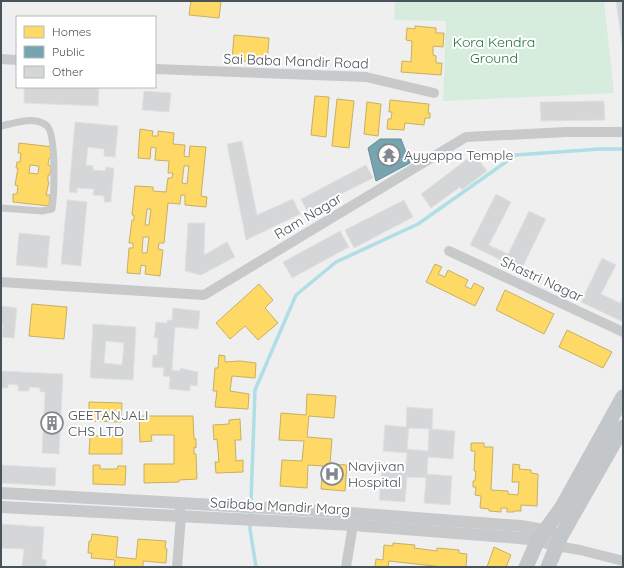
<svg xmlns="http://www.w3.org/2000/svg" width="624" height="568" viewBox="0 0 624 568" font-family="Quicksand,sans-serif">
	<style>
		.green { fill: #d6ecdd }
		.homes { fill: #ffd966; stroke: #c8b062; fill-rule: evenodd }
		.public { fill: #76a5af; stroke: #688c95 }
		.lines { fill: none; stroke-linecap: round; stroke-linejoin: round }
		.stream { stroke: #afdee5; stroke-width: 3.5 }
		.building { fill: #d5d6d8; stroke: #e0e1e1; fill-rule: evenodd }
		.pedestrian { stroke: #c7c9ca; stroke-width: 7 }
		.minor { stroke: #c7c9ca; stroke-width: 10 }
		.tertiary { stroke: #c7c9ca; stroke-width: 12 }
		.primary { stroke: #c4c7ca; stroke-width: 15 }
		.labels { text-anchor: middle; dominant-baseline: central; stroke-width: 4; stroke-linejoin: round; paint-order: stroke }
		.park-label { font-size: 14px; fill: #227144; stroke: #fff }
		.street-label { font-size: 14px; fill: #485259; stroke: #fff }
		.poi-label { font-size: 14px; fill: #485259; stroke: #fff; text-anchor: start }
	</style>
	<rect width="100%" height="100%" fill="#efefef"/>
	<path class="green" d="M395 1H604L614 93 443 101 446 21 394 20Z"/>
	<g class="homes">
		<path d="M191 1H221L219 18 189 15Z"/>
		<path d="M415 26 436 28V33H444L443 47 433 46V55L436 56V63H442L441 75 401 72 402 61 411 62 412 41 406 40 407 28 415 29Z"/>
		<path d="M234 35 269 38 267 63 232 60Z"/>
		<path d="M315 96 329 97 326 137 311 135Z"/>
		<path d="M337 99 354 101 349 148 332 146Z"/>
		<path d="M390 100 429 104 428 113H430V118H425L424 125 405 123 404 130 387 129 388 119H391L392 112H389Z"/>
		<path d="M367 102 381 104 378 136 364 134Z"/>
		<path d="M140 129 153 131 152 136H158V131L174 133 173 144 185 145 184 156 189 157 190 146 206 147 201 196 207 197 206 207 185 205V195H181L180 204 168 203 164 243H159L158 249 163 250 160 276 145 274 146 266 141 265 140 274 127 273 129 248H133V243H129L132 220H134V215H132L135 186 153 187V191L166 192 168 178H172L173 173H168L169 161 155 160 156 148 151 147 150 159 138 158ZM184 166H189L187 184 182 183ZM147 209H151L149 225H145ZM143 237H149L147 253H142Z"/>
		<path d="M19 143 53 147 51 158H49L48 165 51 166 50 175H48V182H49L46 195H50L49 206 13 202V194H17L18 186 15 185 18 168H16L17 162H20L21 153H18ZM30 165 39 166 38 174 29 173Z"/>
		<path d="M435 264 442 267 438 274 445 277 448 270 468 280 465 286 471 289 474 283 484 288 475 306 426 282Z"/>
		<path d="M259 284 273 300 265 308 278 323 258 340 245 326 230 339 216 323Z"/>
		<path d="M505 290 554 314 544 334 496 310Z"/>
		<path d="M32 304 67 307 64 339 29 336Z"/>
		<path d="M567 330 612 352 603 368 559 347Z"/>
		<path d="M219 355 225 356V362L240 361 256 363 255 378 232 376 230 391 249 394 248 409 215 407 217 391H213L215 368H218Z"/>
		<path d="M307 394 336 396 334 418 309 416 307 437 332 439 330 464 347 465 345 491 321 489 323 466 308 465 307 488 280 486 282 460 302 461 304 441 279 440 281 413 306 415Z"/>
		<path d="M89 402 122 403 121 422 89 421Z"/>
		<path d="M139 416H193L194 439H196V448L194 447V454H196L197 479 179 480V482L144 483V464H174V435H151L152 441 140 442Z"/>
		<path d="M240 419 241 440H235L236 461 243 460V472L216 473 215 462H219L217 439 214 440 213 425 229 424V420Z"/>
		<path d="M90 436H122V454H89Z"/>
		<path d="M471 443H484V447H493L491 490 508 491V494L518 495 519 482H512L513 464 520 465 519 469 531 470V473L538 474 537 506 521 505V511H514V512H507V508H501V512L489 511V509L480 508 481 496 475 495 476 487H473V481H475L476 471H474L475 451H471Z"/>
		<path d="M93 465H100V469H117L118 466H126L125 485 93 484Z"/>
		<path d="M92 534 118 537 116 557 136 559 138 539 166 541 165 548 167 549 166 563 143 561V567H114L115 560 91 558 92 553H88L89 541H91Z"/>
		<path d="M393 543 415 545 414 548 437 551V548L459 550V553L467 554 466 567H443L389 561 388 567H375L376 559 383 560 384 545 393 546Z"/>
		<path d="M494 547 511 555 506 567H487Z"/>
	</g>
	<path class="public" d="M380 139H401L410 163 376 181 368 148Z"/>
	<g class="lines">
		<path class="stream" d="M256 567 250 529 255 390 296 295 336 262 418 224 516 155 600 149H623"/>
	</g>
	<g class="building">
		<path d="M616 1H623V51Z"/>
		<path d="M24 87H99L98 106 24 103Z"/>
		<path d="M144 91 171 93 169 112 142 110Z"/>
		<path d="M604 101 605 120 541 121 540 102Z"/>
		<path d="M75 122 118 126 115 157 104 156V149L88 147 86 165 93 166V170L105 171 106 167 114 168 111 202H104V196L93 195 94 189 77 188V193L69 192Z"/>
		<path d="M242 141 257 215 293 199 300 214 246 240 227 144Z"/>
		<path d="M474 154 487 171 462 190 460 187 431 208 421 194Z"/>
		<path d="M366 165 373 178 307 211 301 199Z"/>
		<path d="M496 194 511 202 489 245 508 254 529 211 546 219 521 270 470 245Z"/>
		<path d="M67 200 87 202 81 266 61 264Z"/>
		<path d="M404 200 413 217 354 248 345 230Z"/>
		<path d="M188 223H205L204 255 227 242 235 257 201 275 185 271Z"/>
		<path d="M340 231 349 247 292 278 283 262Z"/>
		<path d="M19 233 50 236 47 268 16 265Z"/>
		<path d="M602 258 616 265 601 294 620 303 623 297V322L581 302Z"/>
		<path d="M1 306 17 308 14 338 2 337 3 324H1Z"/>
		<path d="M173 308 200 311 198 329 175 327 172 370 180 371V368L198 372 197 386 190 385V391L169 389 170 377 163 376 164 368 152 367 153 355H157L158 338H154L156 322 167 323V320H172Z"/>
		<path d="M93 324 136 327 133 380 90 378ZM106 341 124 343 122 365 104 363Z"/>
		<path d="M1 371 63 374 59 454 42 453 45 392H40V388L29 387V391H18V385L8 384V388H1Z"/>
		<path d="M407 407 433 409 432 429 455 431 453 459 428 457 427 474 452 476 450 505 424 503 426 478 407 477 405 502 379 500 382 471 405 472 407 453 383 451 385 425 406 427ZM409 428 429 429 428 451 407 449Z"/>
		<path d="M1 465 56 468 55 486 1 483Z"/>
		<path d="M1 524 44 527 42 559 46 560V567H22L24 549 1 548Z"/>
	</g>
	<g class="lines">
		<path class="pedestrian" d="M1 126C15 123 33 116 46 125 57 132 54 196 52 209L42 211 1 208"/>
		<g class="minor">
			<path d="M1 59 17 60"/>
			<path d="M155 69 366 77 434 93"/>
			<path d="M449 251 623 332"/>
			<path d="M1 282 204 295 466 137 566 132H623"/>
			<path d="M556 546 580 550 623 561"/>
			<path d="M177 567 181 516 180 509"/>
			<path d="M346 567 353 525"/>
		</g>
		<g class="tertiary">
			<path d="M1 493 338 512 521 526 544 530 561 536"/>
			<path d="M1 507 353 525 519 538 538 540 556 546"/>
		</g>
		<g class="primary">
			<path d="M526 567 538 540 562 507 623 397"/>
			<path d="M548 567 561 536 623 427"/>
		</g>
	</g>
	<defs>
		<g id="temple-ring" transform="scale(1.15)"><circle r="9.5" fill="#fff" stroke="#82898e" stroke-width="1.5"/><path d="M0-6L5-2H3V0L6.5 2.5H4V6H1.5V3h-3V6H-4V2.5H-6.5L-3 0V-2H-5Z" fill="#82898e"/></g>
		<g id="building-ring" transform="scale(1.15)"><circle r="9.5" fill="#fff" stroke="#82898e" stroke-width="1.5"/><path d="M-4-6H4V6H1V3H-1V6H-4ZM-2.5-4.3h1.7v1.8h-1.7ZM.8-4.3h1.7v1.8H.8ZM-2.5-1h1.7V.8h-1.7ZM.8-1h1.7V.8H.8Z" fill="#82898e"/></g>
		<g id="hospital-ring" transform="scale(1.15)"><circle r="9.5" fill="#fff" stroke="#82898e" stroke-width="1.5"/><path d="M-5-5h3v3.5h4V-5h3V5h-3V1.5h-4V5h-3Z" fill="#82898e"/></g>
	</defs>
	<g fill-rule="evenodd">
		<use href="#temple-ring" x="389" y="155"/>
		<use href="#building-ring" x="52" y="423"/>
		<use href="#hospital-ring" x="332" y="474"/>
	</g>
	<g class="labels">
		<g class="park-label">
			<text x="494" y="42">Kora Kendra<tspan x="494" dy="16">Ground</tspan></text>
		</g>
		<g class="street-label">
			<text transform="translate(296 61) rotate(2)">Sai Baba Mandir Road</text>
			<text transform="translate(308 216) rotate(-31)">Ram Nagar</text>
			<text transform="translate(542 279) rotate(25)">Shastri Nagar</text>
			<text transform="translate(280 506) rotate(3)">Saibaba Mandir Marg</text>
		</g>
		<g class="poi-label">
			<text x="404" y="155">Ayyappa Temple</text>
			<text x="68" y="415">GEETANJALI<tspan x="68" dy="16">CHS LTD</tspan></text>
			<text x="348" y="466">Navjivan<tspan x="348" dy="16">Hospital</tspan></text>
		</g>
	</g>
	<rect width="624" height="568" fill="none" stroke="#485259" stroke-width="4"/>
	<rect x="16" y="16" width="140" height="72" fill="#ffffff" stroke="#b6babd"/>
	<rect x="24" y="26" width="20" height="12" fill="#ffd966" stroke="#b6babd"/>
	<text x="52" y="36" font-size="12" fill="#485259">Homes</text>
	<rect x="24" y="46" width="20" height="12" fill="#76a5af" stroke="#b6babd"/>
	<text x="52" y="56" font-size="12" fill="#485259">Public</text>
	<rect x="24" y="66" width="20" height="12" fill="#d5d6d8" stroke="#b6babd"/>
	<text x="52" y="76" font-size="12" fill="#485259">Other</text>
</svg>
